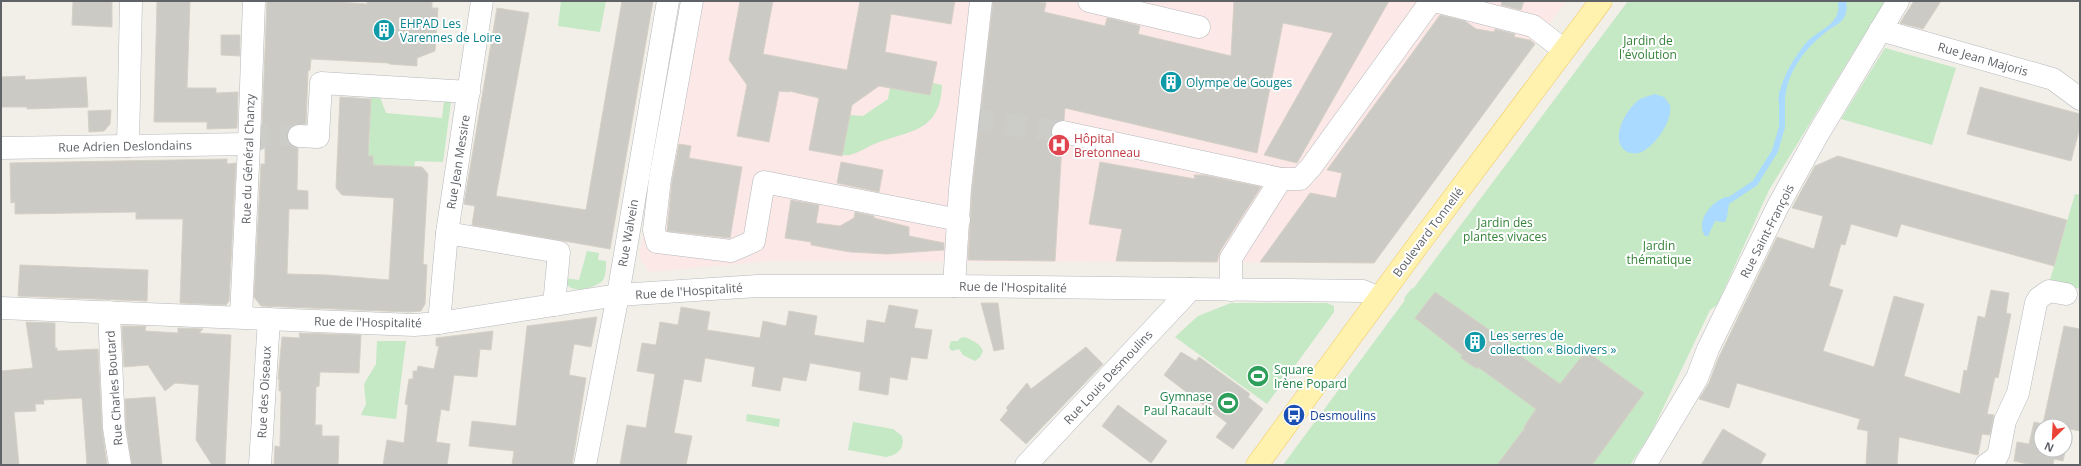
<svg xmlns="http://www.w3.org/2000/svg" width="2081" height="466" viewBox="0 0 2081 466" font-family="'Open Sans',sans-serif">
	<style>
		.medical { fill: #fce8e6 }
		.green { fill: #c5e8c5 }
		.water { fill: #aadaff }
		.lines { fill: none; stroke-linecap: round; stroke-linejoin: round }
		.stream { stroke: #aadaff; stroke-width: 6 }
		.building { fill: #cccac5; stroke: #d6d1c6; fill-rule: evenodd }
		.minor-tunnel { stroke: #ccccc8; stroke-width: 22; stroke-dasharray: 22 11; stroke-linecap: butt }
		.minor-casing { stroke: #b5b8bc; stroke-width: 23 }
		.major-casing { stroke: #f2c960; stroke-width: 23 }
		.minor { stroke: #fff; stroke-width: 22 }
		.major { stroke: #fff2af; stroke-width: 22 }
		.labels { text-anchor: middle; dominant-baseline: central; stroke-width: 4; stroke-linejoin: round; paint-order: stroke }
		.culture-label { font-size: 12px; fill: #0d838f; stroke: #fff; text-anchor: start }
		.park-label { font-size: 12px; fill: #348238; stroke: #fff }
		.street-label { font-size: 12px; fill: #5f6368; stroke: #fff }
		.health-label { font-size: 12px; fill: #be3a42; stroke: #fff; text-anchor: start }
		.leisure-label { font-size: 12px; fill: #27864d; stroke: #fff; text-anchor: start }
		.transit-label { font-size: 12px; fill: #164399; stroke: #fff; text-anchor: start }
	</style>
	<rect width="100%" height="100%" fill="#f1efe8"/>
	<path class="medical" d="M684 1H1566L1374 263 770 261 650 272 639 258Z"/>
	<g class="green">
		<path d="M561 1H606L600 32 558 26Z"/>
		<path d="M1628 1H1885L1769 190 1717 305 1710 310 1651 433 1630 465H1283L1405 300 1404 298 1412 288 1413 289Z"/>
		<path d="M1885 48 1956 68 1932 145 1841 119Z"/>
		<path d="M933 83 942 85C940 132 911 130 877 143 865 147 855 157 842 155L850 115 863 116 888 99 890 88 930 95Z"/>
		<path d="M371 97H380L386 113 442 118 444 101 451 102 443 162 415 161 414 167 373 165V157L365 156V149H369Z"/>
		<path d="M2075 194 2080 195V289L2050 280Z"/>
		<path d="M587 251 599 253 598 260 606 261C606 267 606 275 603 280 597 288 566 297 565 278L579 280Z"/>
		<path d="M1231 303H1327L1334 306V312L1267 404 1175 337 1198 316Z"/>
		<path d="M965 337C971 340 980 343 983 351L980 357 975 361 963 355 959 349 952 351 949 348 951 341H958L960 338Z"/>
		<path d="M377 341H406L396 419 361 415 366 404 364 384 376 364Z"/>
		<path d="M747 414 780 419 779 427 746 421Z"/>
		<path d="M853 422 893 429 902 436C905 448 898 455 886 457L848 450Z"/>
	</g>
	<g class="water">
		<path d="M1840 1H1846C1847 6 1847 11 1845 16 1841 24 1833 26 1826 32 1805 48 1786 73 1785 101H1778C1781 79 1792 60 1806 43 1818 29 1842 25 1838 2Z"/>
		<path d="M1655 94 1664 97 1670 105C1673 121 1654 148 1639 153 1635 154 1631 153 1627 152 1608 140 1626 109 1640 99 1645 97 1651 95 1655 94Z"/>
		<path d="M1726 197 1731 198C1727 207 1729 214 1725 222L1715 221 1708 236H1705C1695 221 1712 201 1726 197Z"/>
	</g>
	<g class="lines">
		<path class="stream" d="M1725 203 1755 183 1775 151 1782 127V93"/>
	</g>
	<g class="building">
		<path d="M73 1H112V27L72 25Z"/>
		<path d="M157 1H190L187 88H216V93L238 92 237 128 207 129V122H154Z"/>
		<path d="M267 1H327L367 4V1H432V8H438L435 51 417 58V66L389 64V63L311 59 310 70 308 71 306 124 293 125 289 129 287 135 288 142 293 147 298 148 297 190 308 191V209H289L287 274 327 275 389 280 394 198 342 195 336 188 340 97 371 99 368 156H373V165L422 167 428 174 423 264 427 265 425 304 421 311 409 312 261 306 254 297 261 164H265V127H262Z"/>
		<path d="M622 1H653L610 249 472 225 475 206 464 204 497 8 529 13 496 196 586 210Z"/>
		<path d="M740 1H773L763 54 847 70 860 1H955L951 24 891 14 885 52 937 62 930 95 879 86 852 105 842 156 809 150 819 98 789 91V92L779 91 769 142 737 136 747 85 729 60Z"/>
		<path d="M993 1H1035L1046 3 1044 12 1105 26 1107 18 1113 19 1140 26 1138 34 1231 56 1234 1H1389L1297 163 1264 155 1333 33 1283 23 1257 153 1065 108 1064 120 1054 123 1051 130V135L1054 141 1062 145 1055 261 968 260 972 190Z"/>
		<path d="M1502 1H1524L1521 10 1501 5Z"/>
		<path d="M1914 1H1941L1923 29 1900 23Z"/>
		<path d="M1440 15 1465 21 1476 29 1494 32 1495 29 1515 34 1514 37 1530 40 1535 44 1374 263 1260 262 1310 193 1336 198 1342 173 1327 170Z"/>
		<path d="M221 35H240V56L221 55Z"/>
		<path d="M25 76V80L86 77 88 107 27 109V107H1V77Z"/>
		<path d="M1980 87 2080 114V127L2071 161 1967 134Z"/>
		<path d="M111 110 110 124 104 131 89 132 88 111Z"/>
		<path d="M679 144 691 146 689 158 742 167 730 238 667 231 672 181Z"/>
		<path d="M1838 156 2067 220 2054 266 1901 224 1897 237 1851 224 1845 245 1841 244 1829 286 1843 290 1823 351 1874 367 1894 296 1924 304 1904 376 1960 394 1964 370 1967 371 1978 316 1985 318 1991 290 2009 293 2006 313 2011 314 1998 378 1995 377 1987 414 1994 415 1990 435 1982 434 1978 455 1899 437 1897 465H1866L1868 431 1857 429 1860 419 1737 383 1729 408 1699 399 1709 383 1718 359 1777 237 1814 249 1823 216 1792 208 1815 166Z"/>
		<path d="M227 159V164L236 163 229 301 226 305 180 303 183 219H136V212L15 214V202L11 203 10 163Z"/>
		<path d="M841 162 883 170 879 192 837 183Z"/>
		<path d="M1100 162 1195 179 1194 175H1204L1261 187 1220 251 1217 262 1116 261 1122 229 1089 224Z"/>
		<path d="M791 200 819 205 816 223 840 226 854 218 855 212 874 216V218L909 227V236L944 243V250L887 254 850 252 811 245V242L785 238Z"/>
		<path d="M20 265 148 270 147 301 18 296Z"/>
		<path d="M1435 292 1515 348 1514 351 1560 384 1586 351 1644 393 1592 465H1497L1525 428 1524 427 1536 409 1478 367 1477 369 1461 358 1462 355 1415 318Z"/>
		<path d="M981 303H998L1004 349 994 351Z"/>
		<path d="M889 305 918 310 914 328 932 330 927 359 911 357 907 380 890 377 888 395 859 390 861 372 810 363 806 381 783 377 780 391 752 386 755 367 705 358 701 382 684 379 674 433 692 436 686 465H620L627 425 646 428 655 374 637 371 642 343 656 345 660 322 678 325 681 307 710 312 707 330 760 338 763 321 786 326 789 311 817 316 814 335 864 343 867 320 885 323Z"/>
		<path d="M597 317 591 347 574 344 569 375 586 378 572 465H512L514 451 469 446 472 421 516 426 527 326Z"/>
		<path d="M26 322 55 323V348H57V351L98 349 102 429 107 465H87L82 398 43 400 44 404H35L36 411 14 412 19 465H1V371L33 368Z"/>
		<path d="M122 326H146L145 331 178 333V328L203 329 199 333 231 335 225 465H212L196 440 199 385 175 383 165 391 148 365 124 367Z"/>
		<path d="M2064 326 2080 329V431L2070 429 2063 461 2054 459 2053 465H2032L2014 461 2017 442 2029 444 2034 422 2043 424ZM2041 426H2065V450H2041Z"/>
		<path d="M493 331 491 350 480 349 477 377 454 375 449 411 441 409 436 442 450 444 447 465H383L387 440 404 443 408 405 405 404 409 379H413V371H417L418 366 434 369 439 346H436V338Z"/>
		<path d="M299 333 361 335 359 373 320 372 319 386 316 387 315 425H322V436H339L338 465H274L275 446 280 447 281 400V391H279V379H278L282 337 300 338Z"/>
		<path d="M1086 347 1103 364 1026 444 1000 420 1008 410 1006 408 1027 383 1031 389Z"/>
		<path d="M1181 352 1196 361 1199 357 1250 394 1248 397 1263 409 1233 449 1216 437 1227 423 1164 375Z"/>
		<path d="M155 397 162 465H132L126 427 125 399Z"/>
		<path d="M1118 405 1167 441 1151 463 1102 426Z"/>
		<path d="M1723 429 1766 454 1760 465H1701Z"/>
	</g>
	<g class="lines">
		<g class="minor-tunnel">
			<path d="M972 119 1063 132"/>
			<path d="M249 144 266 135 299 136"/>
		</g>
		<g class="minor-casing">
			<g id="minor">
				<path d="M692 1 660 179 654 230 657 242 731 251 754 241 764 182 959 220"/>
				<path d="M1089 1 1199 27"/>
				<path d="M1435 1 1533 26 1564 50"/>
				<path d="M1880 30 2053 79 2080 99"/>
				<path d="M1063 132 1281 179H1300L1311 167 1431 1"/>
				<path d="M299 136 318 137 321 83 469 92"/>
				<path d="M128 146 131 1"/>
				<path d="M1 148 249 144"/>
				<path d="M447 233 559 252 554 305"/>
				<path d="M954 286 960 189 981 1"/>
				<path d="M1231 290V258L1281 179"/>
				<path d="M1 308 414 325 439 323 618 295 758 286H954L1363 291 1379 298"/>
				<path d="M109 312 114 428 120 465"/>
				<path d="M241 317 249 144 254 1"/>
				<path d="M439 323 447 233 482 1"/>
				<path d="M260 465 269 319"/>
				<path d="M585 465 618 295 668 1"/>
				<path d="M1026 465 1191 289"/>
				<path d="M1645 465 1697 378 1708 349 1778 206 1818 134 1898 1"/>
				<path d="M1986 465 1996 458 1999 452 2005 421 2018 393 2036 303 2039 298 2049 291 2066 294"/>
			</g>
		</g>
		<g class="major-casing">
			<path id="major" d="M1257 465 1418 245 1601 1"/>
		</g>
		<use href="#minor" class="minor"/>
		<use href="#major" class="major"/>
	</g>
	<defs>
		<g id="building-disc" transform="scale(1.15)"><circle r="9.5" fill="#0f9aa8" stroke="#fff"/><path d="M-4-6H4V6H1V3H-1V6H-4ZM-2.5-4.3h1.7v1.8h-1.7ZM.8-4.3h1.7v1.8H.8ZM-2.5-1h1.7V.8h-1.7ZM.8-1h1.7V.8H.8Z" fill="#fff"/></g>
		<g id="hospital-disc" transform="scale(1.15)"><circle r="9.5" fill="#e0444e" stroke="#fff"/><path d="M-5-5h3v3.5h4V-5h3V5h-3V1.5h-4V5h-3Z" fill="#fff"/></g>
		<g id="stadium-disc" transform="scale(1.15)"><circle r="9.5" fill="#2e9e5b" stroke="#fff"/><path d="M0-5a6.5 5 0 1 0 0 10a6.5 5 0 1 0 0-10ZM-3.5-1.8h7v3.6h-7Z" fill="#fff"/></g>
		<g id="bus-disc" transform="scale(1.15)"><circle r="9.5" fill="#1a4fb4" stroke="#fff"/><path d="M-5-6H5V4H4V6H2V4H-2V6H-4V4H-5ZM-3.5-4V0h7V-4ZM-3.5 1.2v1.5H-2V1.2ZM2 1.2v1.5H3.5V1.2Z" fill="#fff"/></g>
	</defs>
	<g fill-rule="evenodd">
		<use href="#building-disc" x="384" y="30"/>
		<use href="#building-disc" x="1171" y="82"/>
		<use href="#hospital-disc" x="1059" y="145"/>
		<use href="#building-disc" x="1475" y="342"/>
		<use href="#stadium-disc" x="1258" y="376"/>
		<use href="#stadium-disc" x="1228" y="403"/>
		<use href="#bus-disc" x="1294" y="415"/>
	</g>
	<g class="labels">
		<g class="culture-label">
			<text x="400" y="23">EHPAD Les<tspan x="400" dy="14">Varennes de Loire</tspan></text>
			<text x="1186" y="82">Olympe de Gouges</text>
			<text x="1490" y="335">Les serres de<tspan x="1490" dy="14">collection « Biodivers »</tspan></text>
		</g>
		<g class="park-label">
			<text x="1648" y="40">Jardin de<tspan x="1648" dy="14">l'évolution</tspan></text>
			<text x="1505" y="222">Jardin des<tspan x="1505" dy="14">plantes vivaces</tspan></text>
			<text x="1659" y="245">Jardin<tspan x="1659" dy="14">thématique</tspan></text>
		</g>
		<g class="street-label">
			<text transform="translate(1983 59) rotate(16)">Rue Jean Majoris</text>
			<text transform="translate(125 146) rotate(-1)">Rue Adrien Deslondains</text>
			<text transform="translate(248 159) rotate(-88)">Rue du Général Chanzy</text>
			<text transform="translate(458 162) rotate(-81)">Rue Jean Messire</text>
			<text transform="translate(1767 231) rotate(-63)">Rue Saint-François</text>
			<text transform="translate(1428 232) rotate(-53)">Boulevard Tonnellé</text>
			<text transform="translate(628 233) rotate(-80)">Rue Walvein</text>
			<text transform="translate(1013 287) rotate(1)">Rue de l'Hospitalité</text>
			<text transform="translate(689 291) rotate(-4)">Rue de l'Hospitalité</text>
			<text transform="translate(368 322) rotate(1)">Rue de l'Hospitalité</text>
			<text transform="translate(1108 377) rotate(-47)">Rue Louis Desmoulins</text>
			<text transform="translate(114 388) rotate(-94)">Rue Charles Boutard</text>
			<text transform="translate(264 392) rotate(-87)">Rue des Oiseaux</text>
		</g>
		<g class="health-label">
			<text x="1074" y="138">Hôpital<tspan x="1074" dy="14">Bretonneau</tspan></text>
		</g>
		<g class="leisure-label">
			<text x="1274" y="369">Square<tspan x="1274" dy="14">Irène Popard</tspan></text>
			<text x="1212" y="396" text-anchor="end">Gymnase<tspan x="1212" dy="14">Paul Racault</tspan></text>
		</g>
		<g class="transit-label">
			<text x="1310" y="415">Desmoulins</text>
		</g>
	</g>
	<rect width="2081" height="466" fill="none" stroke="#5f6368" stroke-width="4"/>
	<g transform="translate(2053 438) rotate(204)"><circle r="19" fill="#ffffff" stroke="#bfc1c3"/>
	<path d="M0-3L7 15L0 10L-7 15Z" fill="#ea4335"/>
	<text y="-6" font-size="11" font-weight="bold" text-anchor="middle" fill="#5f6368">N</text>
	</g>
</svg>
